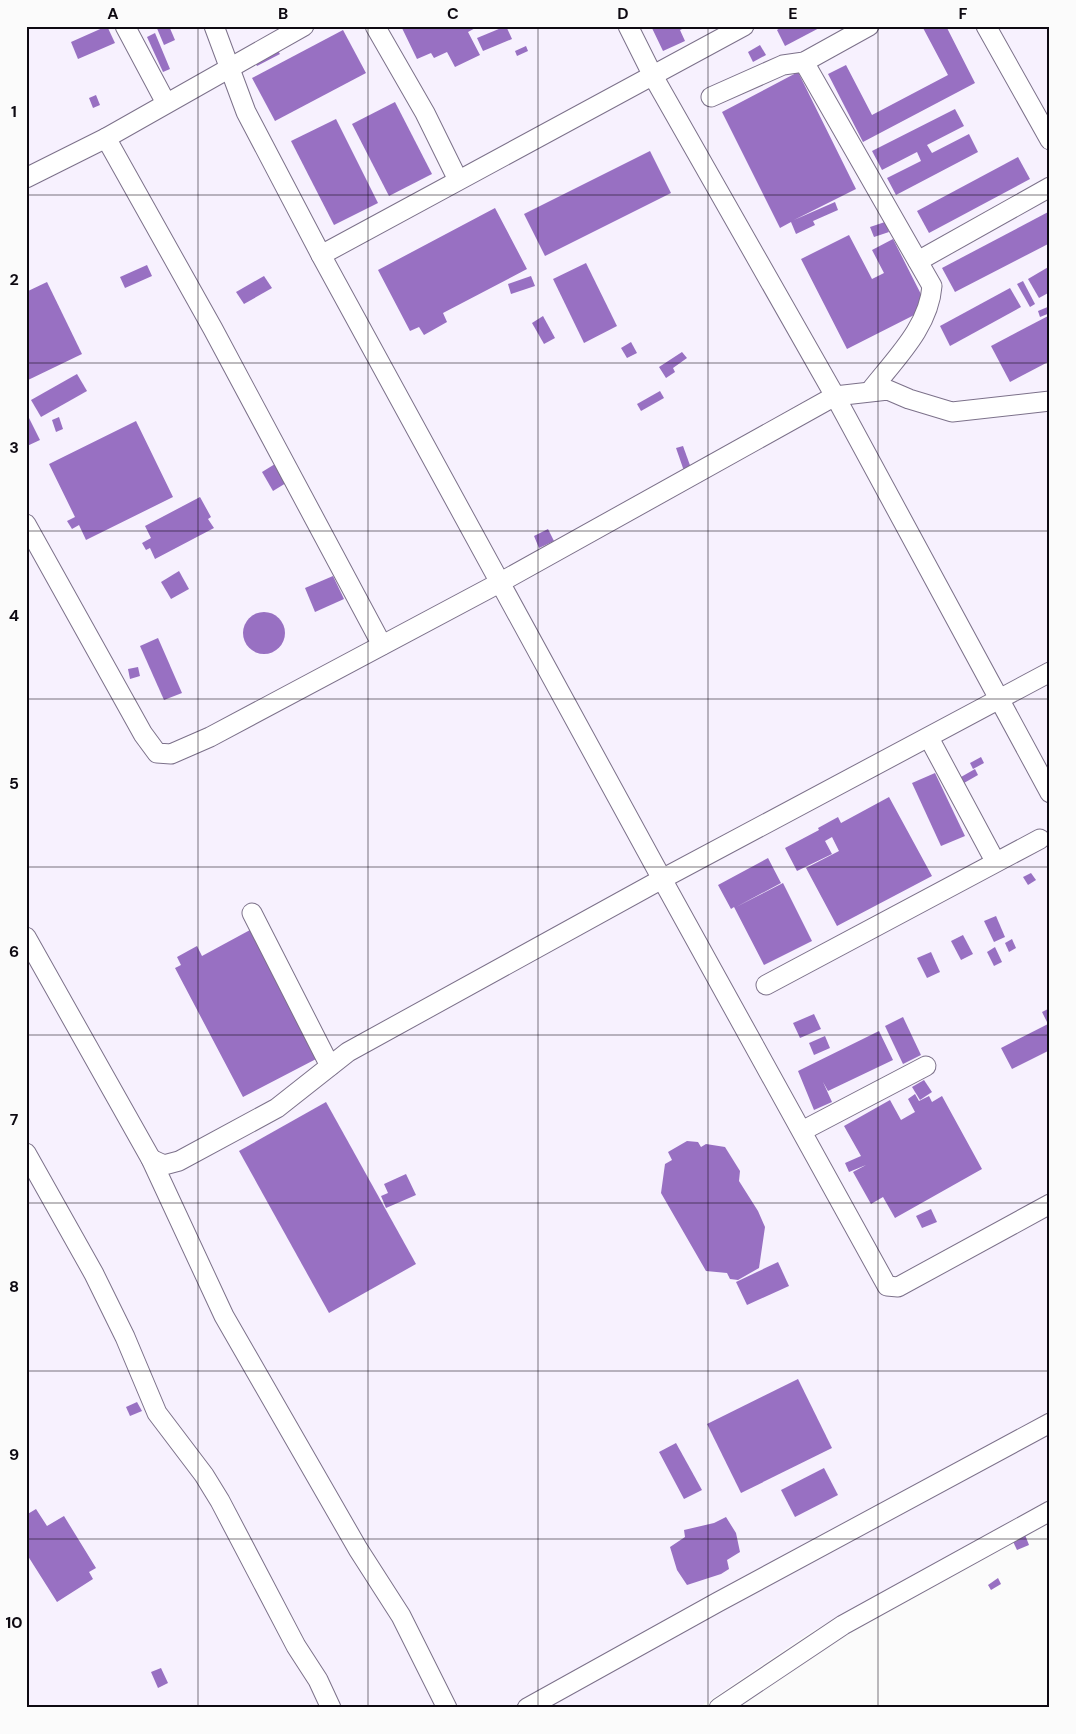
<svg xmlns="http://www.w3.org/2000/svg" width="1076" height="1734" viewBox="0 0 1076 1734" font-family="'DM Sans',sans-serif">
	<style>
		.built { fill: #f7f1fe }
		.building { fill: #9870c2 }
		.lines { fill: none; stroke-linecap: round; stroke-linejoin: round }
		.minor-casing { stroke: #7c718a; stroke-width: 21 }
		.minor { stroke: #fff; stroke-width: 19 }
		.grid { fill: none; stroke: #0e0a12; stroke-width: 1; stroke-opacity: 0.55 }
		.neatline { fill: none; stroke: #0e0a12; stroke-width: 2 }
		.grid-label { font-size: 16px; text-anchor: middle; font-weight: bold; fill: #0e0a12 }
	</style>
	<rect width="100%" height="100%" fill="#fbfbfb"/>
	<path class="built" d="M26 26H1050V1499L809 1633 698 1708H26Z"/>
	<g class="building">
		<path d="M107 26 115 43 78 59 71 42Z"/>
		<path d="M156 26H169L175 40 164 45Z"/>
		<path d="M401 26H479L468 32 480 55 455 67 447 52 434 58 431 53 417 59Z"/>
		<path d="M506 26 512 39 483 51 477 38Z"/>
		<path d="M651 26H688L680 30 685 41 663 51Z"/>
		<path d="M783 26H823L785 46 777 30Z"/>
		<path d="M922 26H946L975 83 863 142 828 74 846 65 872 115 948 75Z"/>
		<path d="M343 30 366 73 275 121 252 78Z"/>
		<path d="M155 33 170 69 163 72 147 37Z"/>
		<path d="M760 45 766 55 753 62 748 52Z"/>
		<path d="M526 46 528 51 517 56 515 51Z"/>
		<path d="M277 49 280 54 257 66 254 61Z"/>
		<path d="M798 72 856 189 794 220 835 202 838 210 813 221 815 225 796 234 791 222 780 228 722 112Z"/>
		<path d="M96 95 100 105 93 108 89 98Z"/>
		<path d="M395 102 432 174 389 196 352 124Z"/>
		<path d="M955 109 964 126 927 145 932 153 969 134 978 152 896 195 887 178 921 161 917 152 882 170 872 151Z"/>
		<path d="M336 119 378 203 334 225 291 141Z"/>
		<path d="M650 151 671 193 545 256 524 214Z"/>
		<path d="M1018 157 1030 179 929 233 917 211Z"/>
		<path d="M495 208 527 269 443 313 447 322 424 335 419 327 410 331 378 270Z"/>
		<path d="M1050 211V243L955 292 942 268Z"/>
		<path d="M885 222 889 232 874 237 870 227Z"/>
		<path d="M849 235 872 279 884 273 872 250 893 239 928 308 847 349 801 259Z"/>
		<path d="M586 263 617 326 584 343 553 279Z"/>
		<path d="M147 265 152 276 125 288 120 277Z"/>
		<path d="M1050 266V292L1039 298 1028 279Z"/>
		<path d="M264 276 272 288 244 304 236 292Z"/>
		<path d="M531 276 535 286 511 294 508 284Z"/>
		<path d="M1023 281 1035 304 1030 307 1017 284Z"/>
		<path d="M47 282 82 354 26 381V292Z"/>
		<path d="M1010 288 1021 307 950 346 940 326Z"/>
		<path d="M1050 306V313L1040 317 1038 311Z"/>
		<path d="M1050 315V361L1010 382 991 346Z"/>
		<path d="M543 316 555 338 544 344 532 323Z"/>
		<path d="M631 342 637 353 627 358 621 348Z"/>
		<path d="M682 352 687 358 673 368 675 372 666 378 659 367Z"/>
		<path d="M77 374 87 391 41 417 31 400Z"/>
		<path d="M660 391 664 398 641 411 637 404Z"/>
		<path d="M26 412 40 440 27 446 26 444Z"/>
		<path d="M59 417 63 429 56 432 52 420Z"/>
		<path d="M136 421 173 497 86 540 79 525 72 529 67 521 75 517 49 464Z"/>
		<path d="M683 446 691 468 684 471 676 448Z"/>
		<path d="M275 464 286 483 273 491 262 472Z"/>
		<path d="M200 497 211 517 208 519 214 528 155 559 150 548 146 550 142 543 151 538 145 526Z"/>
		<path d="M548 529 554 541 539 548 534 536Z"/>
		<path d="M179 571 189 589 171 599 161 582Z"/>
		<path d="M333 576 344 599 315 612 305 588Z"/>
		<circle cx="264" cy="633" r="21"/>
		<path d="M158 638 182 693 164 700 140 646Z"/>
		<path d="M138 667 140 676 130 679 128 669Z"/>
		<path d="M981 757 984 763 973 769 970 763Z"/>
		<path d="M975 769 978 775 964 783 961 777Z"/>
		<path d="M935 773 965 836 941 846 912 783Z"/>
		<path d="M889 797 932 876 837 926 806 868 839 851 832 837 825 841 832 854 797 871 785 848 819 830 818 828 838 817 841 823Z"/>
		<path d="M768 858 781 883 736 907 783 883 812 941 764 965 734 907 731 909 718 885Z"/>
		<path d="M1031 873 1036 880 1028 885 1023 877Z"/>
		<path d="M996 916 1005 937 994 942 984 921Z"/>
		<path d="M250 930 318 1058 243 1097 175 968 181 965 177 957 197 946 202 956Z"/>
		<path d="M963 935 973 954 961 960 951 941Z"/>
		<path d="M1012 939 1016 948 1009 952 1005 943Z"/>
		<path d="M995 947 1002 962 994 966 987 952Z"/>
		<path d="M931 952 940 972 927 978 917 958Z"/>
		<path d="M1050 1008V1050L1012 1069 1001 1048 1048 1024 1042 1012Z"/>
		<path d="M814 1014 821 1029 800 1038 793 1023Z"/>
		<path d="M903 1017 921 1055 903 1064 885 1026Z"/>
		<path d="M879 1031 893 1060 828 1091 823 1082 832 1102 814 1110 798 1071Z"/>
		<path d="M825 1036 830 1048 814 1055 809 1043Z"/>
		<path d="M924 1080 932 1092 920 1100 912 1087Z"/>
		<path d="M915 1094 919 1101 929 1096 932 1102 942 1096 982 1169 895 1218 883 1197 871 1204 853 1172 866 1165 849 1172 845 1163 861 1156 844 1126 890 1100 901 1120 915 1112 908 1099Z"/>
		<path d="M326 1102 416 1264 329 1313 239 1151Z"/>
		<path d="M687 1141 698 1142 701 1147 706 1144 725 1147 740 1171 739 1181 758 1211 765 1227 759 1268 738 1280 730 1279 727 1273 706 1271 661 1193 665 1164 672 1160 668 1152Z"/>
		<path d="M406 1174 416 1195 386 1208 381 1196 388 1193 384 1184Z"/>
		<path d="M931 1209 937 1222 922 1228 916 1216Z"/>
		<path d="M778 1262 789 1286 747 1305 736 1282Z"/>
		<path d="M798 1379 832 1448 741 1493 707 1424Z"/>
		<path d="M137 1402 142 1411 130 1416 126 1407Z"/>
		<path d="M676 1443 702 1490 684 1499 659 1452Z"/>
		<path d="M824 1468 838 1495 795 1517 781 1490Z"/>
		<path d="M36 1509 47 1526 64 1516 96 1568 89 1572 93 1579 57 1602 26 1553V1531L29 1529 26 1524V1515Z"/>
		<path d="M726 1517 736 1533 740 1552 727 1560 729 1569 721 1574 687 1585 677 1570 670 1547 685 1537 684 1530 714 1523Z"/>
		<path d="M1022 1527 1029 1545 1017 1550 1009 1533Z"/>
		<path d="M998 1578 1001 1584 991 1590 988 1585Z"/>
		<path d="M161 1668 168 1683 158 1688 151 1672Z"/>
	</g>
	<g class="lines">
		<g class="minor-casing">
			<g id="minor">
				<path d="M125 26 166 103"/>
				<path d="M214 26 246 112 321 255 662 879 887 1286 898 1287 1050 1204"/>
				<path d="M375 26 425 113 458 180"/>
				<path d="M628 26 653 76 835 396 1050 793"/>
				<path d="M986 26 1050 140"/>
				<path d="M804 62 932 286C929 327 895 359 871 390"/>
				<path d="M711 97 783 65 804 62 869 26"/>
				<path d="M106 138 213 329 382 645"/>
				<path d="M26 178 106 138 304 26"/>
				<path d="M321 255 744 26"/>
				<path d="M918 261 1050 187"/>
				<path d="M26 524 143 734 157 753 171 754 210 737 501 582 835 396 888 390 909 399 952 412 1050 401"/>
				<path d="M929 738 995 861"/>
				<path d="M252 913 330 1066"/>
				<path d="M26 937 151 1159 224 1316 358 1549 401 1616 447 1708"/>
				<path d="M766 985 1040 839"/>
				<path d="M802 1131 926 1066"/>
				<path d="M26 1153 94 1274 125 1337 157 1413 204 1475 220 1501 296 1646 318 1680 331 1708"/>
				<path d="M151 1159 164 1165 179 1161 277 1108 348 1052 662 879 1050 672"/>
				<path d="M527 1708 718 1602 1050 1423"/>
				<path d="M719 1708 843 1625 1050 1511"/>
			</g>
		</g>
		<use href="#minor" class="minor"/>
	</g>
	<path class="grid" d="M198 26V1708M368 26V1708M538 26V1708M708 26V1708M878 26V1708M26 195H1050M26 363H1050M26 531H1050M26 699H1050M26 867H1050M26 1035H1050M26 1203H1050M26 1371H1050M26 1539H1050"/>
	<rect width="1076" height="1734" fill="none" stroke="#fbfbfb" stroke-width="55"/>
	<rect x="28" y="28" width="1020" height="1678" class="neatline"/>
	<g class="grid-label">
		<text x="113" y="19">A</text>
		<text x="283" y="19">B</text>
		<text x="453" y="19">C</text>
		<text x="623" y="19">D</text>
		<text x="793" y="19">E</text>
		<text x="963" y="19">F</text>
		<text x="14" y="117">1</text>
		<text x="14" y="285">2</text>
		<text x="14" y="453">3</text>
		<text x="14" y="621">4</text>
		<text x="14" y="789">5</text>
		<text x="14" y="957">6</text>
		<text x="14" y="1125">7</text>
		<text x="14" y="1292">8</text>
		<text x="14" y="1460">9</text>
		<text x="14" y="1628">10</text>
	</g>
</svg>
